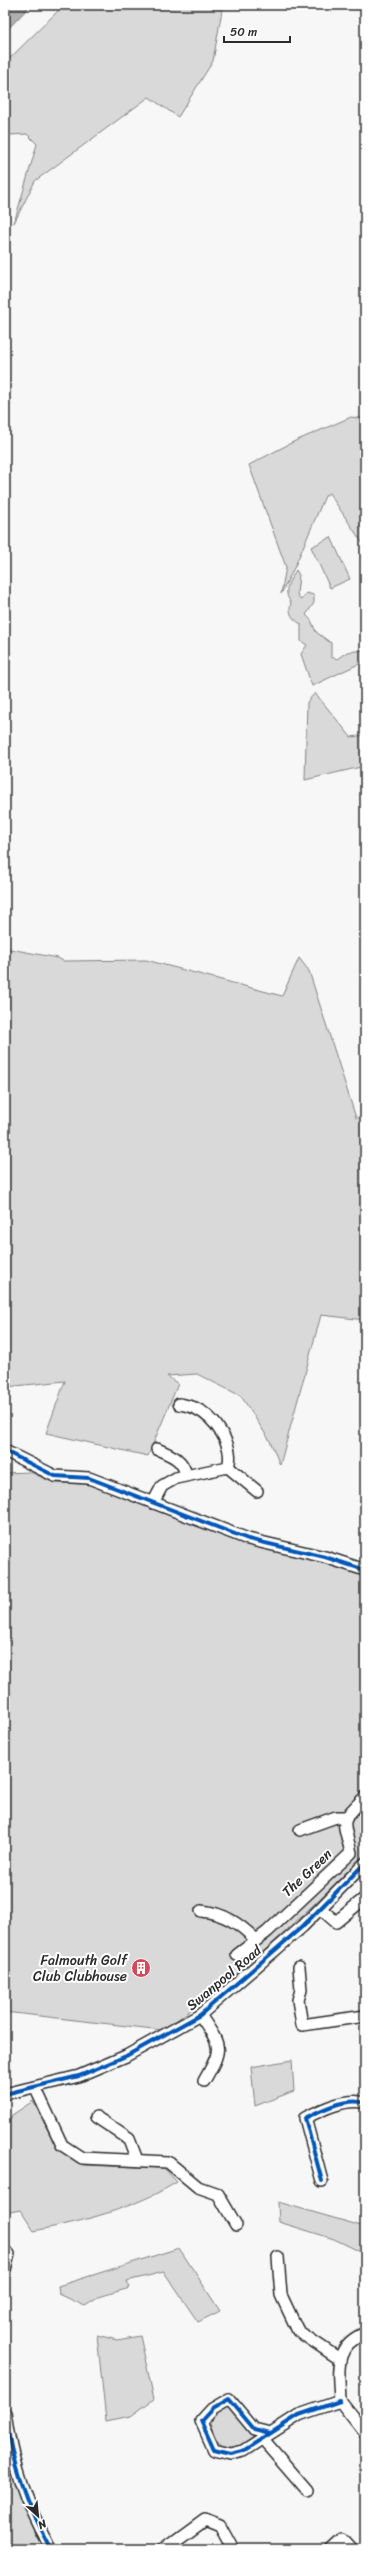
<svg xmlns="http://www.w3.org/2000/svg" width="370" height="2554" viewBox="0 0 370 2554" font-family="Sriracha,sans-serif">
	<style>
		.green { fill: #d9d9d9; stroke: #828282 }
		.water { fill: #b0b0b0; stroke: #7b7b7b }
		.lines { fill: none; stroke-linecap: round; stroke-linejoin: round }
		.minor-casing { stroke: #2b2b2b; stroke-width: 14 }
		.minor { stroke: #fff; stroke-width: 11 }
		.cycleway-casing { stroke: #fff; stroke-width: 6 }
		.cycleway { stroke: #0057b8; stroke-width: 4 }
		.labels { text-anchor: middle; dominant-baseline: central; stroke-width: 4; stroke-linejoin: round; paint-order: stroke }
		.street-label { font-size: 14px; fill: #2b2b2b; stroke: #fff }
		.poi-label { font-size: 14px; fill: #2b2b2b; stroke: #fff; text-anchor: end }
	</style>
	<rect width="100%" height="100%" fill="#f7f7f7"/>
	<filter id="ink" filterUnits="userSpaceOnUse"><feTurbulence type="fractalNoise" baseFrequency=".025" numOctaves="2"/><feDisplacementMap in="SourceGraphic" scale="8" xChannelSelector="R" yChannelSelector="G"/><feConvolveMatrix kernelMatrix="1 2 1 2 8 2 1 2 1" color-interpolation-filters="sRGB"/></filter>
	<g filter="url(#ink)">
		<g class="green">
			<path d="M64 5H223L213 61 178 117 149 97 35 181 14 223 37 144 27 134 10 135 5 139 6 62Z"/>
			<path d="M351 417 365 419V547L329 493 325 496 295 566 281 594 286 567 249 465 293 442Z"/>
			<path d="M331 537 350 579 330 588 311 547Z"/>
			<path d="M296 570 299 575 297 594 301 600 306 593 314 595V603L306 615 311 620 316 632 331 643V657L337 659 347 652 365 650V661L312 686 301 654 307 645 301 641V624C292 619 288 613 291 603 282 590 289 583 296 570Z"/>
			<path d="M315 693 351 737 365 735V766L305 780 307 702Z"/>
			<path d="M5 948 58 958 63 961 146 960 282 996 299 958 309 971 356 1118 365 1114V1320L321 1315 280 1465 270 1441 241 1396 197 1374 167 1376 178 1384 148 1456 46 1433 65 1381 5 1387Z"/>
			<path d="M30 1472 54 1483 88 1484 234 1540 323 1562 365 1576V1854C301 1918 238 1980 162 2030L5 2012V1473Z"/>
			<path d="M292 2060 294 2091 255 2106 251 2067Z"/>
			<path d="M33 2101 53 2140 83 2165 164 2168 177 2182C133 2209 84 2221 34 2231L20 2210 5 2213V2131L12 2115Z"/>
			<path d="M278 2202 365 2227V2254L334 2239 279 2222Z"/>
			<path d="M179 2248 220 2311 198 2322 164 2272 127 2281 130 2288 101 2296 85 2306 59 2294 58 2286Z"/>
			<path d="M97 2335 117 2340 140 2336 154 2399 131 2416 106 2421Z"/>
			<path d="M228 2406 246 2429 258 2436 241 2446 226 2448 215 2440 209 2418 217 2410Z"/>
			<path d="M365 2408V2429L354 2415Z"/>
			<path d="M5 2426 51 2549H9L5 2545Z"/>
		</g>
		<path class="water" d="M5 5H31L5 32Z"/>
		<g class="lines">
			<g class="minor-casing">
				<g id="minor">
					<path d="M157 1449C171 1455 183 1459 186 1475"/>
					<path d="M5 1451 55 1476 89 1478 248 1539 325 1557 365 1570"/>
					<path d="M228 1467 257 1491"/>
					<path d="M153 1503 162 1486 176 1478 228 1467C235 1446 215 1417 195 1408 190 1406 184 1405 179 1404"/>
					<path d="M300 1830 336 1817H346"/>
					<path d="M321 1909 336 1922 365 1898"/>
					<path d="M201 1911C224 1913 240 1924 256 1940"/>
					<path d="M237 1955 267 1932 351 1853C343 1817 338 1825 365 1797"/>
					<path d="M299 1967 301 1990 298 2000 302 2025 365 2016"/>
					<path d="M200 2015C221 2047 224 2046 204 2081"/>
					<path d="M35 2087 62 2145 82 2158 168 2162 198 2187 218 2194 236 2225"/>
					<path d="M5 2094 79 2076 126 2056 200 2015 303 1926 365 1863"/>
					<path d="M96 2117 129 2139 137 2160"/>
					<path d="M322 2181 305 2118C321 2110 347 2097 365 2103"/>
					<path d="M278 2257 281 2295 298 2331 338 2358"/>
					<path d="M5 2270 9 2254"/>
					<path d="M340 2401C339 2371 332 2347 365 2333"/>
					<path d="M340 2401 365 2433"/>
					<path d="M5 2413C11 2460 27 2508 51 2549"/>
					<path d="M270 2433 254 2429 229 2399 212 2409 201 2421 214 2450 231 2454 243 2451 299 2415 340 2401"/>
					<path d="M262 2438 307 2490"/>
					<path d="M164 2549 205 2519 220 2525 231 2545 228 2549"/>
					<path d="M332 2549 343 2539 352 2549"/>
				</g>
			</g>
			<use href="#minor" class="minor"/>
			<g class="cycleway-casing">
				<g id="cycleway">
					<path d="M5 1451 55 1476 89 1478 248 1539 325 1557 365 1570"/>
					<path d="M5 2094 79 2076 126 2056 200 2015 303 1926 365 1863"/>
					<path d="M322 2181 305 2118C321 2110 347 2097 365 2103"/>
					<path d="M5 2413C11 2460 27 2508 51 2549"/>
					<path d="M270 2433 254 2429 229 2399 212 2409 201 2421 214 2450 231 2454 243 2451 299 2415 340 2401"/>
				</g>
			</g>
			<use href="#cycleway" class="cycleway"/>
		</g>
	</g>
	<defs>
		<g id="building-disc" transform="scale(1)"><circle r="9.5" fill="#d1495b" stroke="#fff"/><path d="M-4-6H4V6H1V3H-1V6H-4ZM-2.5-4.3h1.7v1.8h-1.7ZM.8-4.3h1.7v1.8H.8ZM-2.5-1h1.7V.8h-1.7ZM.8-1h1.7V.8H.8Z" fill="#fff"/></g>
	</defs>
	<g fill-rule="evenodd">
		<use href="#building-disc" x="141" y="1968"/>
	</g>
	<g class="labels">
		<g class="street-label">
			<text transform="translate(307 1873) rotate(-43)">The Green</text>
			<text transform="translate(224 1978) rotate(-40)">Swanpool Road</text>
		</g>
		<g class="poi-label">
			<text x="127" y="1960">Falmouth Golf<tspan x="127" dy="16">Club Clubhouse</tspan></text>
		</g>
	</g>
	<rect width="370" height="2554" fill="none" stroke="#fff" stroke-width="20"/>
	<rect x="10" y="10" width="350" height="2534" fill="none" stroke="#2b2b2b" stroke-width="1.5" filter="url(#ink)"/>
	<g transform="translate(38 2516) rotate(153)" stroke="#ffffff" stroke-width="3" paint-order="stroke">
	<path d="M0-3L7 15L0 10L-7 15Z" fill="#2b2b2b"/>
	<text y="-6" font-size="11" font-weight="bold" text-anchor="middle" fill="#2b2b2b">N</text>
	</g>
	<path d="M224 36v6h66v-6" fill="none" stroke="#2b2b2b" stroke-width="2"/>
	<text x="230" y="36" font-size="12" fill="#2b2b2b" stroke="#ffffff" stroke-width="3" paint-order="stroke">50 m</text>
</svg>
